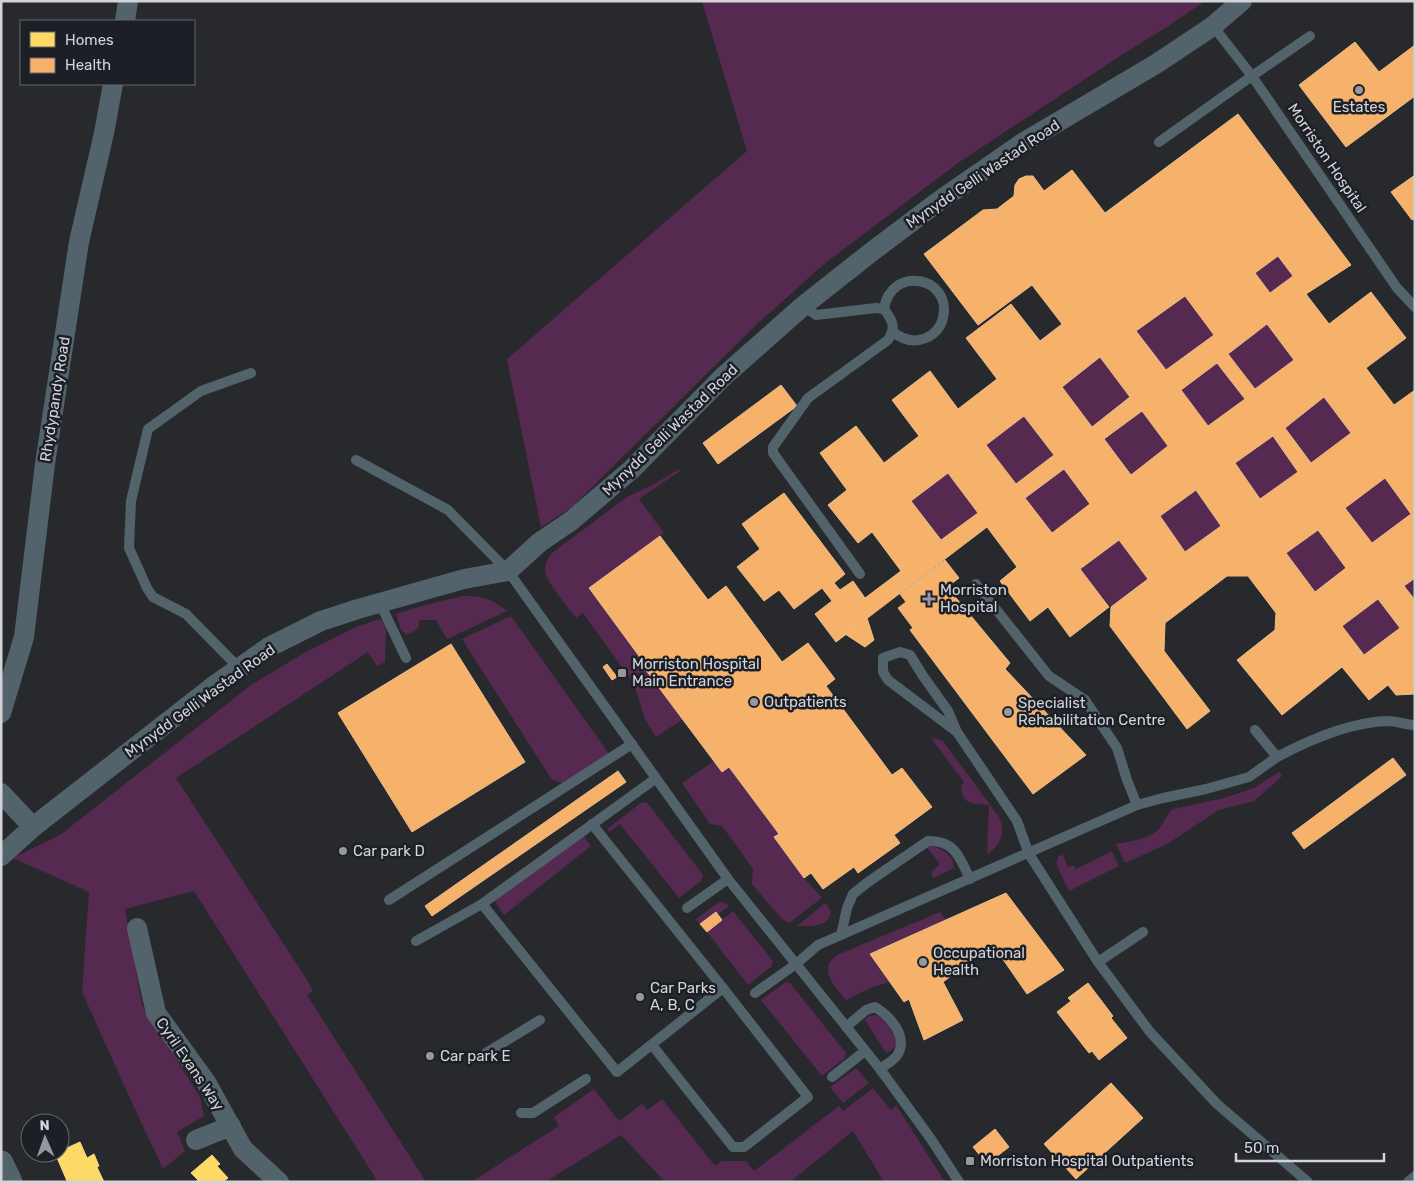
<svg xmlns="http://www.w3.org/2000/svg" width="1416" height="1183" viewBox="0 0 1416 1183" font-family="Rubik,sans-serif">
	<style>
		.green { fill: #562a50 }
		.homes { fill: #ffd966; stroke: #f2d888 }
		.health { fill: #f6b26b; stroke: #ebbc8c; fill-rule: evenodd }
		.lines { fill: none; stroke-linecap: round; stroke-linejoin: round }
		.service { stroke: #52636c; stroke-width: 10 }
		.minor { stroke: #52636c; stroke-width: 20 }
		.tertiary { stroke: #52636c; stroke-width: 25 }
		.poi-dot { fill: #96989d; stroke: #1c1f26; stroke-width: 2 }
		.labels { text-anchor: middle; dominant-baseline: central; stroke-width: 5; stroke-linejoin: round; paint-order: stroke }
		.poi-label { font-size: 15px; fill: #d2d4d9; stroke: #1c1f26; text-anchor: start }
		.street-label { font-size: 15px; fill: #d2d4d9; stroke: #1c1f26 }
	</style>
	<rect width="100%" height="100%" fill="#27292d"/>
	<g class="green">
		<path d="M702 1H1205L1170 25 1123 54 958 163 824 264 773 310 759 322 572 507 541 527 507 359 747 151Z"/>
		<path d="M1278 256 1293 276 1270 293 1255 273Z"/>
		<path d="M1185 296 1214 335 1166 370 1136 331Z"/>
		<path d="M1267 324 1294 360 1255 389 1228 354Z"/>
		<path d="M1100 357 1130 397 1092 427 1062 387Z"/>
		<path d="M1217 363 1245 399 1208 426 1181 390Z"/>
		<path d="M1324 397 1351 433 1311 463 1285 428Z"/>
		<path d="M1142 411 1168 446 1131 475 1104 439Z"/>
		<path d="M1024 416 1054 455 1016 484 986 445Z"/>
		<path d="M1273 436 1298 472 1260 499 1235 463Z"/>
		<path d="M679 469 680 471 639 499 664 533 589 589 639 656 642 665 683 719 656 737 645 719 636 690 630 678 583 613 576 618C570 609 545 581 545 571 545 564 548 558 552 553L627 497 656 483Z"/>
		<path d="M1064 469 1090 504 1052 533 1025 498Z"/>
		<path d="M948 473 978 513 941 540 911 501Z"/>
		<path d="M1385 478 1411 514 1372 543 1345 508Z"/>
		<path d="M1196 490 1221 526 1185 552 1160 516Z"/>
		<path d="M1318 530 1346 568 1315 592 1286 553Z"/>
		<path d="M1119 540 1148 579 1111 607 1080 569Z"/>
		<path d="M1415 578V600L1404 586Z"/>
		<path d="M463 596C483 596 492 599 507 611L447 639 436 620H419C420 629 416 632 406 634L401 630 396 614 421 606Z"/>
		<path d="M1378 599 1400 628 1364 655 1342 626Z"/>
		<path d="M511 616 609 754 563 783 552 780 462 639Z"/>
		<path d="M380 619 385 625 386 630 385 662 377 666 368 652 176 778 307 980 313 991 307 995 426 1182H378L194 891 125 909 142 1005 200 1097 204 1116 177 1132 185 1151 163 1169 128 1094 82 992 89 892 13 858 60 835 251 685 306 652 356 627Z"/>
		<path d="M931 738 939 739 943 741 999 817C1006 832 1001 846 987 854L989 805C978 803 965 806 962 793 960 788 961 786 964 782Z"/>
		<path d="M714 761 729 767 779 834 775 837 804 878 822 898 789 923 781 918 752 884 753 869 722 826 710 824 682 783Z"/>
		<path d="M1279 772 1282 776 1254 801 1219 810 1167 844 1125 863 1116 844C1130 841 1149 840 1159 829 1164 822 1167 814 1173 809L1224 798 1254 788Z"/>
		<path d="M642 802 647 803 649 805 703 875 701 881 679 898 620 824 609 832 607 829Z"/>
		<path d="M583 835 591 846 504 915 496 903 498 897Z"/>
		<path d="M926 846C940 846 954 854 954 868L933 878 931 872 940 864Z"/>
		<path d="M1112 851 1119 866 1069 891 1057 866C1056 862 1057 857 1062 854L1068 867 1073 865 1076 869Z"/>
		<path d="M720 902 726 903 729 906 718 914 716 912 700 924 696 919 712 907Z"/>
		<path d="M825 903 831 911C830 928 809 926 797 926Z"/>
		<path d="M733 911 773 961 772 966 748 985 707 932Z"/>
		<path d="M940 912 946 920 870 954 889 982 873 987 846 1000C838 990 824 977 829 964 831 960 835 957 837 955Z"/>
		<path d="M786 982 790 983 846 1053 845 1058 822 1076 761 1000Z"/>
		<path d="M876 1015C883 1018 899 1036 896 1045 894 1049 890 1051 886 1053L865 1020 869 1016Z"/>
		<path d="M855 1069H857L869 1083 843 1103 830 1087Z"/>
		<path d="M873 1088 891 1110 896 1105 945 1182H884L853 1131 790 1182H665L621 1135 545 1182H471L559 1126 554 1117 594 1089 619 1121 642 1104 647 1110 662 1099 715 1166 722 1161H746L754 1171 839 1106 843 1111Z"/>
	</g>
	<g class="homes">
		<path d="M80 1142 87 1158 94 1154 99 1166 67 1181 55 1153H60V1151Z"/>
		<path d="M212 1155 220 1164 217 1166 228 1178 223 1182H195L198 1180 191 1173Z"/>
		<path d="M97 1167 104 1182H68L67 1181Z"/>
	</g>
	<g class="health">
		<path d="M1355 42 1379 72 1415 45V96L1346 147 1299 85Z"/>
		<path d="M1238 114 1351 265 1306 294 1329 324 1371 292 1406 338 1366 368 1394 405 1415 390V578L1404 586 1415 600V694L1396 695 1388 685 1369 700 1342 667 1282 715 1237 660 1275 630 1276 613 1248 576H1227L1165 623 1164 651 1210 711 1187 729 1110 626 1111 607 1148 579 1119 540 1080 569 1109 607 1070 637 1048 607 1030 621 1000 581 1017 567 987 527 836 642 815 614 832 601 822 588 794 609 779 590 764 601 737 567 760 549 742 524 784 493 845 574 834 583 840 590 853 581 865 598 901 571 872 532 858 543 828 505 847 490 820 453 856 426 884 463 919 436 892 400 930 371 958 409 997 379 966 338 1011 304 1040 341 1062 324 1032 285 978 325 924 254 983 210 997 209 1014 196 1015 185 1019 179 1026 176H1033L1044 191 1072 170 1105 213ZM1278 256 1293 276 1270 293 1255 273ZM1185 296 1214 335 1166 370 1136 331ZM1267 324 1294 360 1255 389 1228 354ZM1100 357 1130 397 1092 427 1062 387ZM1217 363 1245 399 1208 426 1181 390ZM1324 397 1351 433 1311 463 1285 428ZM1142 411 1168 446 1131 475 1104 439ZM1024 416 1054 455 1016 484 986 445ZM1273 436 1298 472 1260 499 1235 463ZM1064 469 1090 504 1052 533 1025 498ZM948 473 978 513 941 540 911 501ZM1385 478 1411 514 1372 543 1345 508ZM1196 490 1221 526 1185 552 1160 516ZM1318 530 1346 568 1315 592 1286 553ZM1378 599 1400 628 1364 655 1342 626Z"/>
		<path d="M1415 175V218L1412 220 1391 192Z"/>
		<path d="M781 385 797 406 718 464 703 443Z"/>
		<path d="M660 536 708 600 726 586 782 662 808 643 835 679 826 686 892 775 902 768 932 807 894 835 900 843 858 873 854 867 823 889 811 873 804 878 774 837 779 834 729 767 722 772 642 665 639 656 589 588Z"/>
		<path d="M945 560 959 578 947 587 1010 663 1005 669 1086 755 1033 794 910 630 913 628 898 608 906 602 900 594Z"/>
		<path d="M867 618 874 640 865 647 845 634Z"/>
		<path d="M451 644 525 762 412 832 338 713Z"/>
		<path d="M607 664 617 677 612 680 603 667Z"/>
		<path d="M1393 758 1406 775 1304 849 1292 833Z"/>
		<path d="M618 771 626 782 432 916 425 906Z"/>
		<path d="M1006 893 1064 970 1027 994 993 945 943 982 963 1020 924 1040 909 999 904 1002 870 954Z"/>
		<path d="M716 912 722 920 707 932 700 924Z"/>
		<path d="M1088 983 1113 1016 1111 1018 1127 1038 1099 1060 1092 1051 1089 1053 1057 1012 1071 1001 1068 998Z"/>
		<path d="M1111 1083 1143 1118 1076 1179 1044 1144Z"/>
		<path d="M995 1129 1009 1147 987 1164 973 1147Z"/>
	</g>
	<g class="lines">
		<g class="service">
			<path d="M1213 26 1252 76 1397 288 1415 307"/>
			<path d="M1159 142 1252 76 1310 36"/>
			<path d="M803 306 816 315 876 308 884 309C893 321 896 327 888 340L808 398 773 447V453L860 574"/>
			<path d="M884 309C891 264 953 277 943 318 941 327 934 335 926 338 914 343 903 340 893 332"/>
			<path d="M356 460 448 510 508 571 728 879 880 1069 931 1139 959 1182"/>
			<path d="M976 584 1049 676 1085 700 1117 748 1127 780 1137 805"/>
			<path d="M380 603 406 658"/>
			<path d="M239 668 186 614 153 597 147 588 129 548 131 501 148 429 201 391 251 373"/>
			<path d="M1255 730 1277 757C1309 740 1351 722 1388 721 1397 721 1406 725 1415 725"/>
			<path d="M957 732 888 680 883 672V658L900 652 910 655 923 676 948 711 957 732 1017 821 1029 854 1098 962 1150 1032 1217 1104 1308 1182"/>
			<path d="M389 900 632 744"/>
			<path d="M482 904 617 1072 723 988 592 824"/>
			<path d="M687 908 728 879"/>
			<path d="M841 935 847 908 853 894 868 882 928 841C955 840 960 858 970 879"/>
			<path d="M416 941 482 904 655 779"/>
			<path d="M1098 962 1143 932"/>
			<path d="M755 993 796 964 818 945 1137 805 1163 798 1206 789 1249 777 1277 757"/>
			<path d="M846 1027 866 1010 875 1007C890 1016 908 1036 898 1054 895 1060 885 1065 880 1069"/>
			<path d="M652 1045 733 1147H744L808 1097 723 988"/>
			<path d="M486 1053 540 1020"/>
			<path d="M832 1077 865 1051"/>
			<path d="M521 1113H533L586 1079"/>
			<path d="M1408 1182 1415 1176"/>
		</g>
		<g class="minor">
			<path d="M125 21 128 1"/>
			<path d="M1 713 24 637 45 464 79 242 104 133 113 84"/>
			<path d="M1 793 33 827"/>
			<path d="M1 856 33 827 215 685 269 647 321 621 358 609 464 579 508 571 540 542 571 521 632 469 724 376 803 306 874 250 939 201 1024 142 1156 64 1213 26 1242 1"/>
			<path d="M137 928 156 1013 206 1082 243 1149 279 1182"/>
			<path d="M196 1140 231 1126"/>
		</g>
		<path class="tertiary" d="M1 1163 10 1182"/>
	</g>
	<g class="poi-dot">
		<circle cx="1359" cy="90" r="5"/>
		<path d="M926.5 591.5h5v5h5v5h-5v5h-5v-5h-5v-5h5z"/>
		<rect x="617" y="668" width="10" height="10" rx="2.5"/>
		<circle cx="754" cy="702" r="5"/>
		<circle cx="1008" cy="712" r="5"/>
		<circle cx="343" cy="851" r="5"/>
		<circle cx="923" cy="962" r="5"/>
		<circle cx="640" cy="997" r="5"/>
		<circle cx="430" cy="1056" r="5"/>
		<rect x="965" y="1156" width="10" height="10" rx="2.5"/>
	</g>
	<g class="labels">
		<g class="poi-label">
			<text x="1359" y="107" text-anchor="middle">Estates</text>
			<text x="940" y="590">Morriston<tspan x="940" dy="17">Hospital</tspan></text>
			<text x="632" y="664">Morriston Hospital<tspan x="632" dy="17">Main Entrance</tspan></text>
			<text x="764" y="702">Outpatients</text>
			<text x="1018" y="703">Specialist<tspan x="1018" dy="17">Rehabilitation Centre</tspan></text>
			<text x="353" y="851">Car park D</text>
			<text x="933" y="953">Occupational<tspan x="933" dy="17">Health</tspan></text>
			<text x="650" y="988">Car Parks<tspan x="650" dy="17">A, B, C</tspan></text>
			<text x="440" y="1056">Car park E</text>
			<text x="980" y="1161">Morriston Hospital Outpatients</text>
		</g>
		<g class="street-label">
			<text transform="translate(1327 158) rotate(56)">Morriston Hospital</text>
			<text transform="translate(983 174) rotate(-34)">Mynydd Gelli Wastad Road</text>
			<text transform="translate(55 399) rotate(-81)">Rhydypandy Road</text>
			<text transform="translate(670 430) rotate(-44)">Mynydd Gelli Wastad Road</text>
			<text transform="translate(200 701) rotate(-36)">Mynydd Gelli Wastad Road</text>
			<text transform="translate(190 1064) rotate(56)">Cyril Evans Way</text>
		</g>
	</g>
	<rect width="1416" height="1183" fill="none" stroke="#d2d4d9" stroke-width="5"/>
	<rect x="20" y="20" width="175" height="65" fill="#1c1f26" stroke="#65676e"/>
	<rect x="30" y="32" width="25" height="15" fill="#ffd966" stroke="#65676e"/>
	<text x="65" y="45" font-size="15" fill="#d2d4d9">Homes</text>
	<rect x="30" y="58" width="25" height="15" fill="#f6b26b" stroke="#65676e"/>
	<text x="65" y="70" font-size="15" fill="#d2d4d9">Health</text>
	<g transform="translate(45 1138) rotate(358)"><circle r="24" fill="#1c1f26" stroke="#65676e"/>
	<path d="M0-4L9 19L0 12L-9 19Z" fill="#96989d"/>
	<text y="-8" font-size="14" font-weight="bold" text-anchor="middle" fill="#d2d4d9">N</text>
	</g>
	<path d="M1236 1153v8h148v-8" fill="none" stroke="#d2d4d9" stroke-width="2.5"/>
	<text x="1244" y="1153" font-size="15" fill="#d2d4d9" stroke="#1c1f26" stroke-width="4" paint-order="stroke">50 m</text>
</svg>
